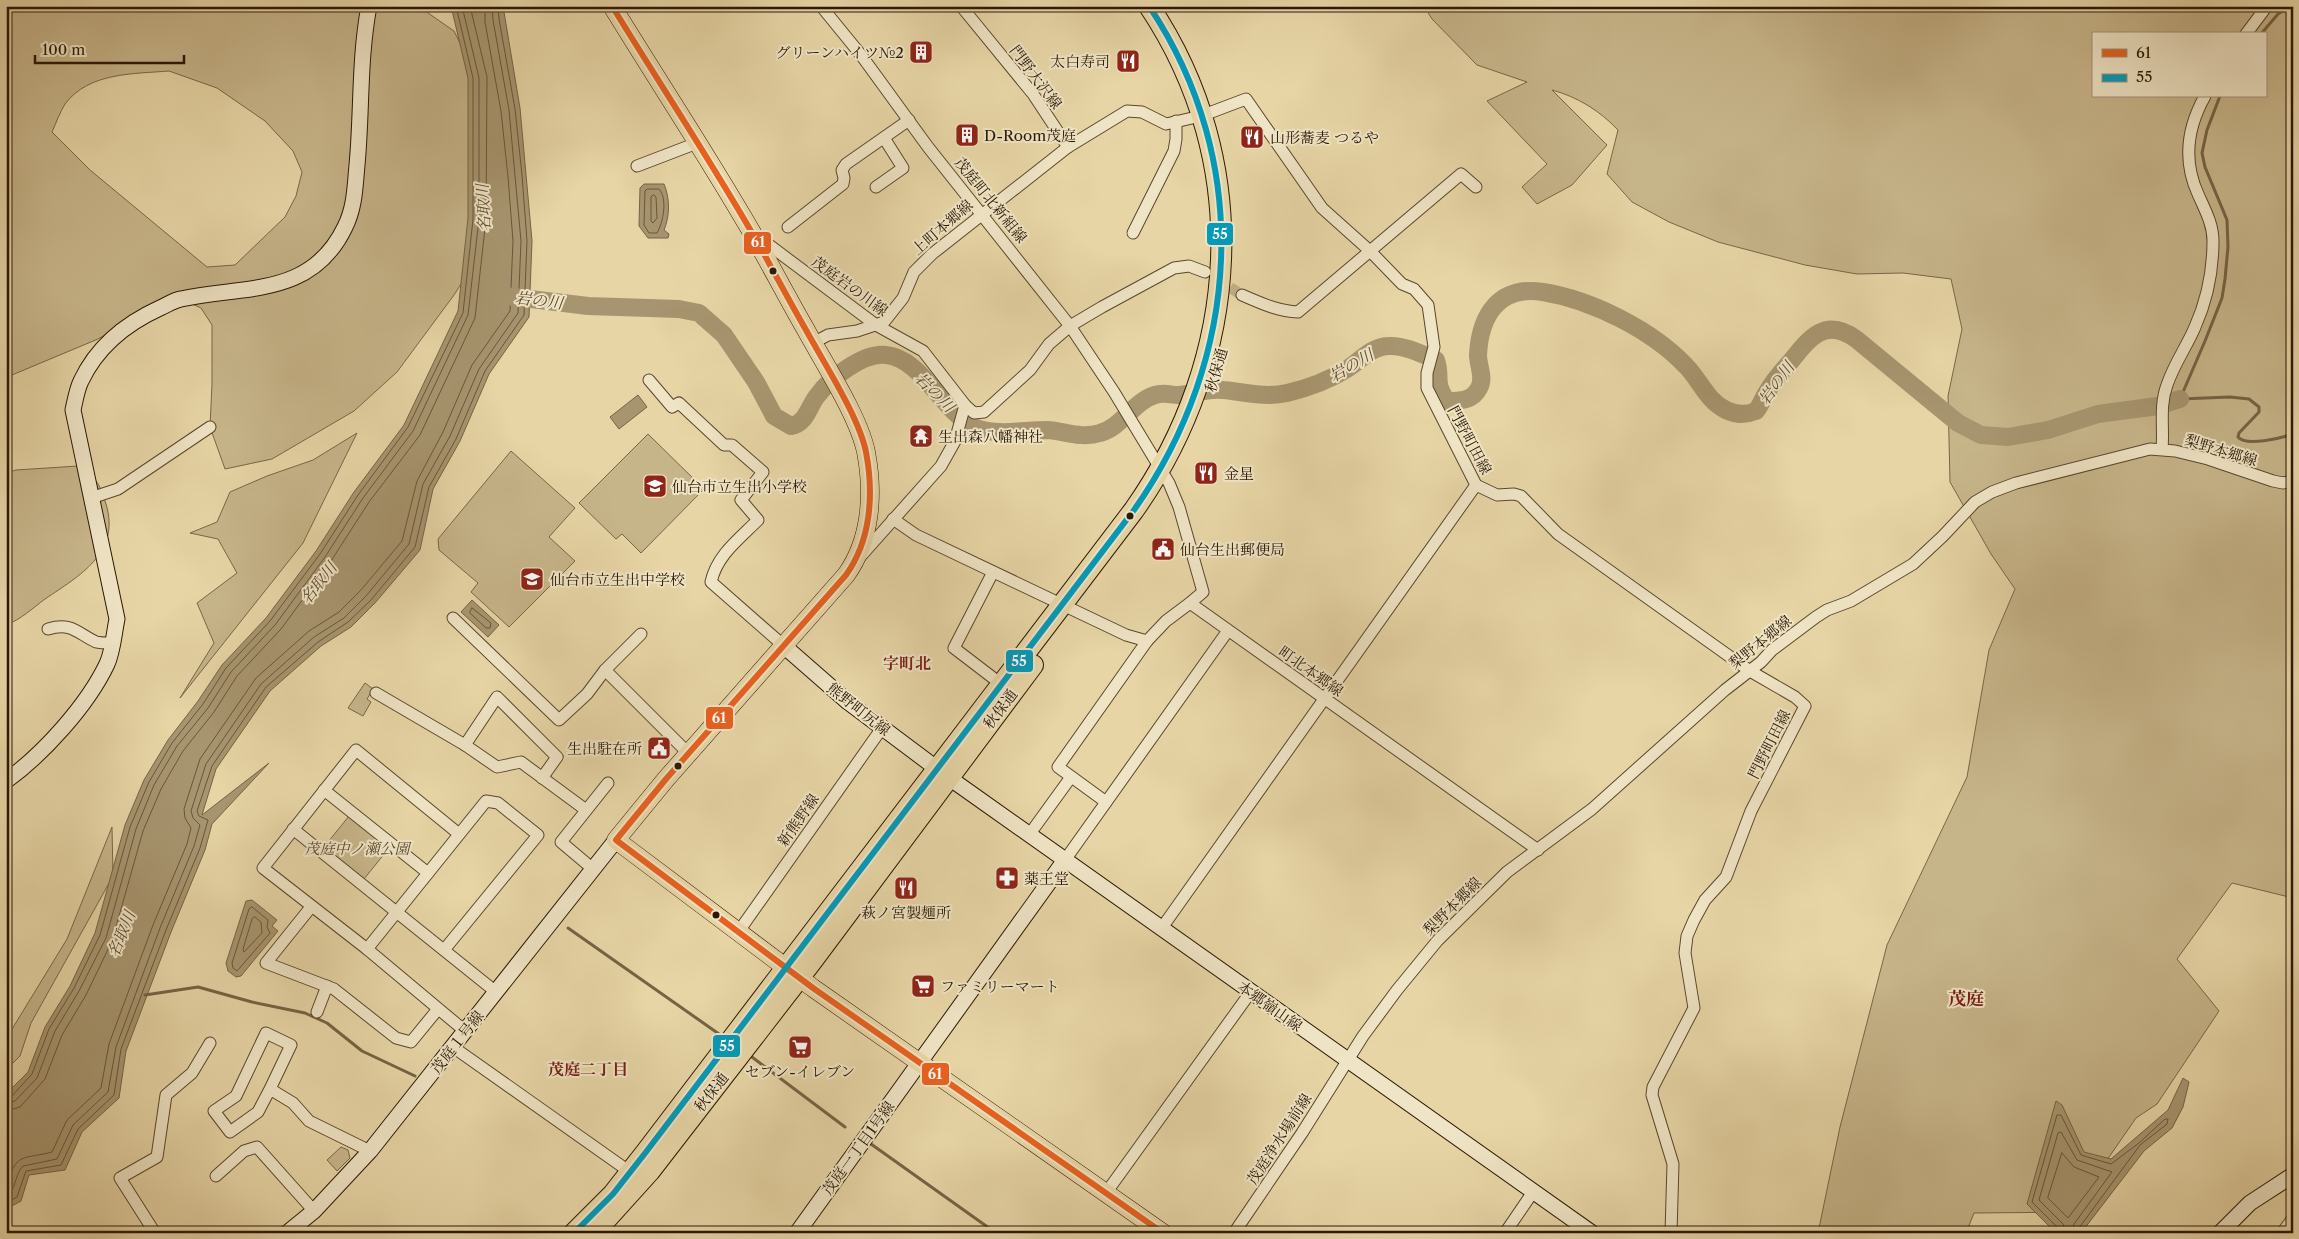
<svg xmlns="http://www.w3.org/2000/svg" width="2299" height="1239" viewBox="0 0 2299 1239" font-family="'Libre Caslon Text','Noto Serif JP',serif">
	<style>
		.green { fill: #c7b58a; stroke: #786647; fill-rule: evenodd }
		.water { fill: #a7956f; stroke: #756344 }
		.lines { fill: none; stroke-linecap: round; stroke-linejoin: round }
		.shore { stroke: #68563a; stroke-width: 1 }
		.stream { stroke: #756344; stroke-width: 3 }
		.river { stroke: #a7956f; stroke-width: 18 }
		.street-tunnel { stroke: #c1af86; stroke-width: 11; stroke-dasharray: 11 5.5; stroke-linecap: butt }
		.street-casing { stroke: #59472c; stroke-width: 13 }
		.secondary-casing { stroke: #2a1804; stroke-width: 17 }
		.primary-casing { stroke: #2a1804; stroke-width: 19 }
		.highway-casing { stroke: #2a1804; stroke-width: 22 }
		.street { stroke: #efe4c5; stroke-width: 11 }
		.secondary { stroke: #efe4c5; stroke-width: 15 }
		.primary { stroke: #e7d5a6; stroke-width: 18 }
		.highway { stroke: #e7d5a6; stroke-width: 20 }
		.bus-1-casing { stroke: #efe4c5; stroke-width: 10 }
		.bus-2-casing { stroke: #efe4c5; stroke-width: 10 }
		.bus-1 { stroke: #e86120; stroke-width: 6 }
		.bus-2 { stroke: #049aba; stroke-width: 6 }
		.bus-dot { fill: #2a1804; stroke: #efe4c5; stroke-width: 2 }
		.labels { text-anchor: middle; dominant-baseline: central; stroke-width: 4; stroke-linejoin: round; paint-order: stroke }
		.poi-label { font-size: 15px; fill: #2a1804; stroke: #efe4c5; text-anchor: start }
		.street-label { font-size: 15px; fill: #2a1804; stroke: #efe4c5 }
		.park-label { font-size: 15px; font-style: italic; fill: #59472c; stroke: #efe4c5 }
		.water-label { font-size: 16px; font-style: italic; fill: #5c4a2f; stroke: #efe4c5 }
		.neighbourhood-label { font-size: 16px; font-weight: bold; fill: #7a1f14; stroke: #efe4c5 }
		.quarter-label { font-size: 18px; font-weight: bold; fill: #7a1f14; stroke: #efe4c5 }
		.line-badge { stroke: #efe4c5; stroke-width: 2 }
		.badge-label { font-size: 14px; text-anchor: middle; font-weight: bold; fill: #fff }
	</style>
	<rect width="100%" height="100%" fill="#e7d5a6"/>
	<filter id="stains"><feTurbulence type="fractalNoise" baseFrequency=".004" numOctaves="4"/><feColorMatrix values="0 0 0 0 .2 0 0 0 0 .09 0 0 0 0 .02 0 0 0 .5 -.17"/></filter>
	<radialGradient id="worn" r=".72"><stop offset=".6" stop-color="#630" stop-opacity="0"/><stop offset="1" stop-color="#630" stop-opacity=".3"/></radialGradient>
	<g class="green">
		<path d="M6 6H255L261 8 418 6 454 31 476 75 491 237 454 295 397 372 354 411 272 459 225 469 210 427 212 384V325L201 308 177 297 151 308 98 339 12 375 6 376ZM169 71 217 88 265 121 293 151 302 172 296 196 285 217 235 265 207 267 90 170 52 132C56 123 60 112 65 104 89 72 134 74 169 71Z"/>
		<path d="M1424 6H2293V841L2291 843 2293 847V898L2232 883 2177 959 2219 1011 2157 1104 2136 1118 2107 1160 2085 1212 1974 1213 1966 1233H1818L1840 1127 1887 945 1967 777 1989 650 2015 589 1991 554 1950 482 1948 396 1962 329 1951 279 1903 273 1857 274 1805 265 1718 242 1669 222 1632 202 1607 174 1618 130C1600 111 1578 97 1552 90L1607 145 1572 185 1537 204 1522 187 1547 164 1487 101 1527 82 1477 65 1432 19ZM2093 34H2265V96H2093Z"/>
		<path d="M357 433 303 543 180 698 214 643 197 603 237 573 218 539 190 533 217 522 230 492 267 476 313 460Z"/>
		<path d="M648 434 704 489 641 553 622 534 616 539 579 503Z"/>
		<path d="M511 451 575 508 549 537 575 561 509 627 471 592 478 583 439 550 438 539Z"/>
		<path d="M78 466C98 481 98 480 106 504 121 553 79 576 45 599 33 608 20 620 6 625V473L16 470Z"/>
		<path d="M365 683 373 689 367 699 371 702 363 716 348 708Z"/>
		<path d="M349 816 389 848 364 879 324 847Z"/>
		<path d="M112 827 113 876 31 1023 20 1056 6 1070V1039L67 939Z"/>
		<path d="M341 1147 348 1150 350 1158 337 1171 327 1160Z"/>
	</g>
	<g class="water">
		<path d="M451 6H503L520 108 532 241 529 317 489 374 460 441 433 489 420 550 375 603 351 627 321 646 270 691 216 769 202 815 269 763 212 824 205 850 171 932 126 1051 119 1098 82 1132 65 1170 29 1175 21 1201 6 1209V1094L28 1072 45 1027 70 986 95 933 125 825 144 780 168 740 198 701 222 665 266 618 316 551 354 492 404 425 458 311 468 218V78Z"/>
		<path d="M644 184H664C670 198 670 216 664 230L669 234 668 238H648L639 226 640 188Z"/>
		<path d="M638 395 647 407 619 429 610 417Z"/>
		<path d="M472 600 499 625 488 637 461 612Z"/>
		<path d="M252 900 277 920 272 926 278 931 241 976 236 977 228 971 226 963 246 901Z"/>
		<path d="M2183 1078 2189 1082 2183 1107 2172 1128 2144 1151 2081 1233H2056L2027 1204 2056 1101 2062 1105 2084 1152 2111 1159 2168 1110Z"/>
	</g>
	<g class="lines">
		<g class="shore">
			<path d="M648 189H659C668 199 663 223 657 233H649L644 225 645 191Z"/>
			<path d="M654 195 656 197 657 218 653 223 651 221V197Z"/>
			<path d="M472 608 491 623 490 628H486L470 613Z"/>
			<path d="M252 907 268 920 267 927 270 933 237 971 233 968 232 963 249 909Z"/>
			<path d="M255 917 261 922 262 933 244 952 243 949 252 919Z"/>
			<path d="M6 1097 12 1096 32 1074 49 1029 74 988 100 935 130 827 149 782 172 743 203 704 226 668 270 621 320 554 358 495 408 427 463 313 473 219V78L456 6"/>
			<path d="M6 1104 15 1101 37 1078 55 1031 79 991 106 938 136 829 154 785 177 746 208 708 231 672 275 625 325 557 363 498 413 431 468 315 479 219V78L462 6"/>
			<path d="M6 1111 20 1107 45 1079 62 1035 86 995 112 941 143 831 161 789 183 751 214 712 237 676 281 629 331 561 369 502 420 435 475 318 486 219 487 77 470 6"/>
			<path d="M2062 1153 2074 1167 2099 1177 2068 1218 2048 1198Z"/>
			<path d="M6 1186C17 1151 22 1160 52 1152L67 1120 101 1088 109 1044 153 925 187 844 191 828 185 818 184 809 200 759 256 678 309 631 339 612 361 590 402 541 417 481 443 432 472 365 510 311 513 241 508 177 501 111 485 22V6"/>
			<path d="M6 1196C17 1190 14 1175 23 1166L57 1159 73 1125 108 1092 116 1047 160 928 194 846 200 825 193 818 191 811 206 764 261 684 314 637 344 618 366 596 409 544 423 484 450 436 479 369 518 313 521 241 515 176 509 110 493 20 492 6"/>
			<path d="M6 1203 17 1197 26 1171 61 1165 78 1129 114 1095 121 1049 166 930 200 848 208 820 199 816 197 811 212 766 266 687 318 642 348 622 371 600 415 547 429 487 456 439 485 371 524 315 527 241 522 175 515 109 499 19 498 6"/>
			<path d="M2059 1233 2057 1227 2032 1202 2057 1115H2061L2081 1155 2111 1164 2139 1143 2165 1119H2168L2167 1124 2140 1145 2079 1228 2078 1233"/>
			<path d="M2065 1233 2063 1224 2039 1200 2058 1133 2061 1132 2077 1160 2112 1172 2074 1224 2072 1233"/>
		</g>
		<g class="stream">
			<path d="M2261 34 2278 14 2290 6"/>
			<path d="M2220 96 2207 130 2202 153 2205 167 2227 220 2228 247 2225 279 2222 298 2205 341 2180 399 2230 397 2249 399 2259 407V412L2239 433 2238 437C2246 447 2281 438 2293 434"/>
			<path d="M568 928 719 1034"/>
			<path d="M145 995 198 987 252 1002 305 1013 327 1023 362 1051 415 1076"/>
			<path d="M752 1057 845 1127"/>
			<path d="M871 1144 996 1233"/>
		</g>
		<path class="river" d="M506 296 588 306 679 309 699 313 724 335 756 382 774 416 791 426C806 424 809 406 817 396 830 378 864 352 886 355 922 358 944 414 976 428 998 436 1024 430 1047 430 1065 431 1081 439 1100 433 1122 427 1134 401 1155 395 1163 392 1171 395 1178 395 1193 394 1208 388 1223 390 1245 392 1265 398 1287 393 1308 388 1328 381 1347 369 1360 361 1372 346 1389 346 1404 345 1422 354 1436 360 1442 378 1433 381 1447 401 1459 401 1473 401 1479 388 1485 378 1478 366 1478 355 1480 315 1499 285 1543 292 1592 300 1652 330 1686 366 1700 380 1707 401 1726 410 1736 415 1746 415 1756 411 1761 405 1763 398 1767 392 1774 380 1782 371 1791 361 1810 337 1826 317 1856 339L1958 423 1981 435 2008 437 2048 430 2098 414 2158 406 2180 399"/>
		<path class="street-tunnel" d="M1216 279 1242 295"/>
		<g class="street-casing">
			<g id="street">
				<path d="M821 6 861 55 928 147 1070 326 1114 392 1169 483 1179 507 1203 592 1190 603"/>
				<path d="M961 6 1033 94 1068 147 1127 111 1142 112 1166 124 1201 116 1246 99 1322 208 1370 251 1402 284 1414 289 1428 305 1434 347 1427 373V388L1476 485 1497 495 1514 494 1521 496 1558 534 1750 671 1795 697 1805 706 1751 811 1726 877 1705 900 1694 920 1687 936 1685 953 1694 1008 1653 1087 1652 1095 1673 1164 1671 1233"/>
				<path d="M2246 34 2267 6"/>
				<path d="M637 166 697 143"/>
				<path d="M876 187 903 168 884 138"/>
				<path d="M788 227 843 184 844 178 842 170 846 164 909 120"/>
				<path d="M1133 233 1174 151 1176 139V121"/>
				<path d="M757 236 876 325 923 351 965 405 955 441 941 466 860 557"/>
				<path d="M1242 295C1261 303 1277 311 1298 312L1461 174 1476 187"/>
				<path d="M813 343 828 335 857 331 884 322 903 298 914 272 932 254 1068 147"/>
				<path d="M649 380 672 407 679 403 724 445H732L763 472 741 500 758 520C739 539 717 555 711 582L784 646"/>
				<path d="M965 405 974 413 984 412 1030 370 1049 344 1070 326 1102 307 1174 268 1189 266 1205 272"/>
				<path d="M2162 449C2164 428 2159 406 2167 385 2174 364 2187 346 2195 327 2207 300 2213 270 2213 241 2213 224 2205 210 2198 194 2183 161 2187 128 2205 96"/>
				<path d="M91 498 118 489 210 427"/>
				<path d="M893 519 916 535 1126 635 1147 641 1166 621 1190 603 1538 850"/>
				<path d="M993 572 954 648 1001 684"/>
				<path d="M453 618 559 720 587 694 605 670 641 634"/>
				<path d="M48 629C72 622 77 633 96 642 100 643 107 643 112 643"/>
				<path d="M605 670 689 754"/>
				<path d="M376 693 465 745 497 767 521 762 586 810"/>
				<path d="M465 745 497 697 557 757 542 778"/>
				<path d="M324 790 428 873"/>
				<path d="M1106 802 1058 767 1147 641"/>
				<path d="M293 829 496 992"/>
				<path d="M459 834 356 750 263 868 367 949 465 1031"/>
				<path d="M1029 835 1071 777"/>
				<path d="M1065 860 1227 632"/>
				<path d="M593 869 561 842 608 783"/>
				<path d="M311 907 266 963 334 989 396 1038 411 1042 438 1009"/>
				<path d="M1161 929 1476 485"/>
				<path d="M739 931 882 728"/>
				<path d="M367 949 486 801 498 803 538 835 444 950"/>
				<path d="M317 1012 327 986"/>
				<path d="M453 1047 630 1172"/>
				<path d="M270 1089 291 1045 266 1033 236 1096 214 1111 230 1132 258 1112 270 1089 293 1103 309 1121 370 1151"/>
				<path d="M216 1176 244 1151 257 1147 314 1211"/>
				<path d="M1106 1193 1250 993"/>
				<path d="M155 1233 120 1178 157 1157 166 1095 192 1073 210 1043"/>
				<path d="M1234 1233 1302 1133 1363 1036 1397 990 1438 940 1507 872 1592 809 1725 690 1761 662 1772 650 1816 617 1827 610 1851 601 1913 564 1943 536 1975 502 1992 492 2016 483 2150 449 2175 451 2208 459 2273 481 2283 483 2293 481"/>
				<path d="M1505 1233 1533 1192"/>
				<path d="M2282 1233 2293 1218"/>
			</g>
		</g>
		<g class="secondary-casing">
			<g id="secondary">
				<path d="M784 646 848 702 948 777 1592 1233"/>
				<path d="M6 781C43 754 87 706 107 664 113 651 114 633 117 619L73 410C75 401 77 389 81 381 97 347 127 323 160 308 167 305 174 300 181 299 244 285 311 298 345 227 355 207 355 186 357 165 362 112 359 59 369 6"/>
				<path d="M287 1233 314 1211 370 1151 616 840"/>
				<path d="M797 1233 1065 860"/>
				<path d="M2220 1233 2250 1203 2293 1175"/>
			</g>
		</g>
		<g class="primary-casing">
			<path id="primary" d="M612 6C658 81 707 155 751 231 770 264 787 297 806 330 824 363 859 417 866 452 874 494 871 540 846 575L666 779 616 840 813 988 1163 1233"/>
		</g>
		<g class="highway-casing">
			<g id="highway">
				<path d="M574 1233 613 1194 646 1152 1134 510C1241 358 1254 163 1149 6"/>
				<path d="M594 1233 650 1171 813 960 1033 665"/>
			</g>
		</g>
		<use href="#street" class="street"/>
		<use href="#secondary" class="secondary"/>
		<use href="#primary" class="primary"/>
		<use href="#highway" class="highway"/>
		<g class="bus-1-casing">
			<path id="bus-1" d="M612 6C658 81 707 155 751 231 770 264 787 297 806 330 824 363 859 417 866 452 874 494 871 540 846 575L666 779 616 840 813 988 1163 1233"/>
		</g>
		<g class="bus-2-casing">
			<path id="bus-2" d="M574 1233 613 1194 646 1152 1134 510C1241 358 1254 163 1149 6"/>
		</g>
		<use href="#bus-1" class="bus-1"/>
		<use href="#bus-2" class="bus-2"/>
	</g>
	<defs>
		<g id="building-square" transform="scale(1.25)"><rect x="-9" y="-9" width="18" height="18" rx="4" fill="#8f2418" stroke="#efe4c5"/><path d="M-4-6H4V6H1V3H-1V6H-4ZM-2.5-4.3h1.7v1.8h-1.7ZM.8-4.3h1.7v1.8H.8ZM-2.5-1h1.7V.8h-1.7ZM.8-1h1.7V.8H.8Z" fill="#fff"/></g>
		<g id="restaurant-square" transform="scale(1.25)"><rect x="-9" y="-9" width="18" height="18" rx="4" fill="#8f2418" stroke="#efe4c5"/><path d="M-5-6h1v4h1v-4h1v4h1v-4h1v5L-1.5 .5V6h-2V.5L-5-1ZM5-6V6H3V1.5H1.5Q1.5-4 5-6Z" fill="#fff"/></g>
		<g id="temple-square" transform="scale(1.25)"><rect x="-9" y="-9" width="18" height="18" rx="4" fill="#8f2418" stroke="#efe4c5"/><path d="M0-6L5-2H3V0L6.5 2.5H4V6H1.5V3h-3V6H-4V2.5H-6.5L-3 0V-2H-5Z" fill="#fff"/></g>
		<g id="school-square" transform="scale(1.25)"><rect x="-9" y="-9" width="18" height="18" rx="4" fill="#8f2418" stroke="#efe4c5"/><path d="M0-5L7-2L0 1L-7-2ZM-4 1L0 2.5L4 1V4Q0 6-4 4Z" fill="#fff"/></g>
		<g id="civic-square" transform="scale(1.25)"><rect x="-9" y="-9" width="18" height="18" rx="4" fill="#8f2418" stroke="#efe4c5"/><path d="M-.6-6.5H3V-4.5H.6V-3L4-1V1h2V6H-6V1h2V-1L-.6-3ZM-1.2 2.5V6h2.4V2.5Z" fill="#fff"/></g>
		<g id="pharmacy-square" transform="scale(1.25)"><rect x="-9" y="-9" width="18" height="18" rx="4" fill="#8f2418" stroke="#efe4c5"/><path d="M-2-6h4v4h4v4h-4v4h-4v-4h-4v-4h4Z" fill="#fff"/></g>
		<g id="supermarket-square" transform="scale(1.25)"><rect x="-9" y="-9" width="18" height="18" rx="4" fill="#8f2418" stroke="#efe4c5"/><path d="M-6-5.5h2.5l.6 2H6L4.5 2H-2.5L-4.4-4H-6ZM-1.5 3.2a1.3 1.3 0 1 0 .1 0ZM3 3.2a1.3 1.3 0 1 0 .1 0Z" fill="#fff"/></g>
	</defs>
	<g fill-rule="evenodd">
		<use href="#building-square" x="921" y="52"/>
		<use href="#restaurant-square" x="1128" y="61"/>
		<use href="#building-square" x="967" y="135"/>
		<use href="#restaurant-square" x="1252" y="137"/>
		<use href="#temple-square" x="921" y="436"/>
		<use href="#restaurant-square" x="1206" y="473"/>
		<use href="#school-square" x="655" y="486"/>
		<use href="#civic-square" x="1163" y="549"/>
		<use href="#school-square" x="532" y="579"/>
		<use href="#civic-square" x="659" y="748"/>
		<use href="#pharmacy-square" x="1007" y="878"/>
		<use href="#restaurant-square" x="906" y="888"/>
		<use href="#supermarket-square" x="923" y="986"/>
		<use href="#supermarket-square" x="800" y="1047"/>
	</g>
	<g class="bus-dot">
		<circle cx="773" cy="271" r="4.5"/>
		<circle cx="1130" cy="516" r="4.5"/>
		<circle cx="678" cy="766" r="4.5"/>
		<circle cx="716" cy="915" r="4.5"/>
	</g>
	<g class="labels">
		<g class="poi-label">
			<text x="904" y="52" text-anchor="end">グリーンハイツ№2</text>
			<text x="1110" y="61" text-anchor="end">太白寿司</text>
			<text x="984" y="135">D-Room茂庭</text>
			<text x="1270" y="137">山形蕎麦 つるや</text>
			<text x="938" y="436">生出森八幡神社</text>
			<text x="1224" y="473">金星</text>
			<text x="672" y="486">仙台市立生出小学校</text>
			<text x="1180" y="549">仙台生出郵便局</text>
			<text x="550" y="579">仙台市立生出中学校</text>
			<text x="642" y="748" text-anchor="end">生出駐在所</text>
			<text x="1024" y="878">薬王堂</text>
			<text x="906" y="912" text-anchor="middle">萩ノ宮製麺所</text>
			<text x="940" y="986">ファミリーマート</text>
			<text x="800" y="1071" text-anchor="middle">セブン-イレブン</text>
		</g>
		<g class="street-label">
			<text transform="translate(1036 77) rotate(53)">門野大沢線</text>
			<text transform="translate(991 200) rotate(51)">茂庭町北新組線</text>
			<text transform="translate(942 227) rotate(-41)">上町本郷線</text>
			<text transform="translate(850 286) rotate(36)">茂庭岩の川線</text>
			<text transform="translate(1216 370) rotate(-74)">秋保通</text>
			<text transform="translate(1470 440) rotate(62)">門野町田線</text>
			<text transform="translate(2221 450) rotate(17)">梨野本郷線</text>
			<text transform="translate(1760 642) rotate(-39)">梨野本郷線</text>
			<text transform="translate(1311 671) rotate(35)">町北本郷線</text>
			<text transform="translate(859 709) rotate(38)">熊野町尻線</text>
			<text transform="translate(1000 709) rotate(-53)">秋保通</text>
			<text transform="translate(1769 744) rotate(-63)">門野町田線</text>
			<text transform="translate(798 820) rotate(-55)">新熊野線</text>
			<text transform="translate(1452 906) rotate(-45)">梨野本郷線</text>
			<text transform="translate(1270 1006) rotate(35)">本郷嶺山線</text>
			<text transform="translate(457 1042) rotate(-52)">茂庭１号線</text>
			<text transform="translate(711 1092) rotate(-52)">秋保通</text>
			<text transform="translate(1279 1139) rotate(-57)">茂庭浄水場前線</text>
			<text transform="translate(858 1148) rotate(-54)">茂庭一丁目1号線</text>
		</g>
		<g class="park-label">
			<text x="357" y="848">茂庭中ノ瀬公園</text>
		</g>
		<g class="water-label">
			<text transform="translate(483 208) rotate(-93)">名取川</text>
			<text transform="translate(539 300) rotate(7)">岩の川</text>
			<text transform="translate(1351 365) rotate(-30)">岩の川</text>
			<text transform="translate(1776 383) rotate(-54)">岩の川</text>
			<text transform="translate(935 392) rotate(45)">岩の川</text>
			<text transform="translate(318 583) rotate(-52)">名取川</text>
			<text transform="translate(121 934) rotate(-68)">名取川</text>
		</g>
		<g class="neighbourhood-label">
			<text x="907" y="663">字町北</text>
			<text x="588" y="1069">茂庭二丁目</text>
		</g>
		<g class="quarter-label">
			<text x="1966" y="999">茂庭</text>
		</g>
	</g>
	<g class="line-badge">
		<rect x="1206" y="222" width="28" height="24" rx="5" fill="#049aba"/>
		<rect x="743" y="231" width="29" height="24" rx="5" fill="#e86120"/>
		<rect x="1005" y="649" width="29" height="24" rx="5" fill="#049aba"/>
		<rect x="705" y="706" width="29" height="24" rx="5" fill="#e86120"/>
		<rect x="712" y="1034" width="29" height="24" rx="5" fill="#049aba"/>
		<rect x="921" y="1062" width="29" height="24" rx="5" fill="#e86120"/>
	</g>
	<g class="badge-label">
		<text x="1220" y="239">55</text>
		<text x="758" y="247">61</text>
		<text x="1019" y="666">55</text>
		<text x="719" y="723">61</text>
		<text x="727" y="1051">55</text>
		<text x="935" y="1079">61</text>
	</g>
	<rect width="2299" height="1239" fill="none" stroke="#e7d5a6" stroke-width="25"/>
	<rect x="8" y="8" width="2284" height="1224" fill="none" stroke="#2a1804" stroke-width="2.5"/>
	<rect x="12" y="12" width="2274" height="1214" fill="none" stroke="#2a1804"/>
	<rect x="2092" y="32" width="175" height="65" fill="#efe4c5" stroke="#a09278"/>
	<rect x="2102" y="49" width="25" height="8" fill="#e86120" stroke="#a09278"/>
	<text x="2136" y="58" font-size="15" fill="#2a1804">61</text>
	<rect x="2102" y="74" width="25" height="8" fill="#049aba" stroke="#a09278"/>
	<text x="2136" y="82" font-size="15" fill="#2a1804">55</text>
	<path d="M35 55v8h149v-8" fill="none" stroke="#2a1804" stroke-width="2.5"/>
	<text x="42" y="55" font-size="15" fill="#2a1804" stroke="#efe4c5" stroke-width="4" paint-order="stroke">100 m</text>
	<rect width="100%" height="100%" filter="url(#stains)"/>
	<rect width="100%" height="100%" fill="url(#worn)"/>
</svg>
